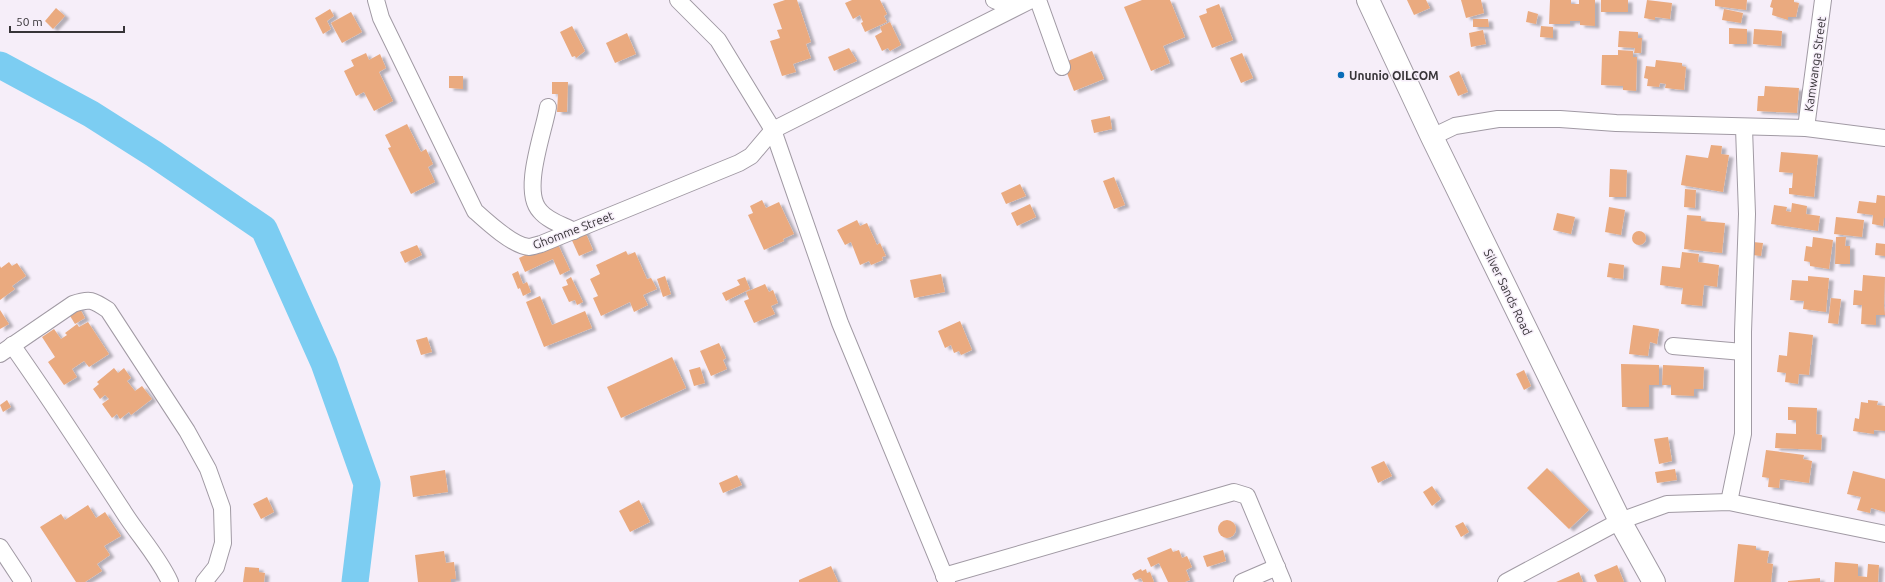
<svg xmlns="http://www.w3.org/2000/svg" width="1885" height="582" viewBox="0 0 1885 582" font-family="Ubuntu,sans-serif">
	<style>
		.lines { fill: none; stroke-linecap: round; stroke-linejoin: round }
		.river { stroke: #7ccdf2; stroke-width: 27 }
		.building { fill: #eaaa7f; filter: url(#shadow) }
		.street-casing { stroke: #a19aa4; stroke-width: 18 }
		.secondary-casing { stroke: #a19aa4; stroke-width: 24 }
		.street { stroke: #fff; stroke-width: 16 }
		.secondary { stroke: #fff; stroke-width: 22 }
		.poi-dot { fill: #096cb8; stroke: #f6eef9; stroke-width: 1.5 }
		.labels { text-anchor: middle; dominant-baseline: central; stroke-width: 3; stroke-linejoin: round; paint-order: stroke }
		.street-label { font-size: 12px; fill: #373438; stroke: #f6eef9 }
		.poi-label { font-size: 12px; font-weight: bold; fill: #373438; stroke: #f6eef9; text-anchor: start }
	</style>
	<defs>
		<filter id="shadow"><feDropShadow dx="4.5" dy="2.5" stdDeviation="1" flood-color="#0004"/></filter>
	</defs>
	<rect width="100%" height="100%" fill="#f6eef9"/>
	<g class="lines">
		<path class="river" d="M0 65 91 114 154 154 264 229 324 363 367 484 355 582"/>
	</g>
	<g class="building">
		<path d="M785 0H797L811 42 806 44 811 58 793 64 796 72 782 76 770 41 780 38 777 30 782 29 773 4Z"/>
		<path d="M852 0H880L887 14 884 16 887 22 865 32 861 23 863 22 860 15 853 19 845 3Z"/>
		<path d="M1142 0H1170L1185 37 1163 46 1170 63 1151 71 1124 7Z"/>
		<path d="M1407 0H1426L1430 8 1414 15Z"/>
		<path d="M1461 0H1481L1484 13 1466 18Z"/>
		<path d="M1550 0H1571V4H1579V0H1595V26L1580 25V21H1570V24H1549Z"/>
		<rect x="1601" y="0" width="27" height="12"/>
		<path d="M1647 0 1672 3 1670 19 1655 17V20L1644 18Z"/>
		<path d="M1715 0H1747L1746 10 1715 6Z"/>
		<path d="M1772 0H1794V2L1799 3 1796 17H1788V20L1772 15 1773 8 1770 7Z"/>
		<path d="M1219 4 1233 40 1212 48 1199 16 1207 13 1206 9Z"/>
		<path d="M56 8 65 16 53 29 45 21Z"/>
		<path d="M330 9 334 16 327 21 331 29 323 34 315 18Z"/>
		<path d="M1724 9 1743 13 1741 23 1722 20Z"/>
		<path d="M1528 11 1538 14 1536 24 1526 22Z"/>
		<path d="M351 12 362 32 342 43 331 23Z"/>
		<path d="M1473 19H1488L1489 27H1473Z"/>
		<path d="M890 22 901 45 890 51 888 48 882 51 875 36 882 32 880 27Z"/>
		<path d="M572 26 585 51 576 58 575 56 572 57 560 32Z"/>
		<path d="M1541 26 1553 27V38L1540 37Z"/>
		<path d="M1729 28 1747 29V44H1729Z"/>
		<path d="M1754 29 1782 31 1781 46 1753 44Z"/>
		<path d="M1483 30 1486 44 1471 47 1469 33Z"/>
		<path d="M1619 31 1638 32V38H1642L1641 53H1634L1635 48 1618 47Z"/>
		<path d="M627 33 636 54 615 63 606 43Z"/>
		<path d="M849 48 857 61 834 71 828 57Z"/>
		<path d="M1618 50 1633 51V57H1637L1636 91 1623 90V86L1601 85 1602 55H1618Z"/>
		<path d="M1092 51 1104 79 1074 91 1063 63Z"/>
		<path d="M366 53 369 60 380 54 386 68 379 72 393 101 374 111 364 92 356 96 344 71 354 66 351 60Z"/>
		<path d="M1242 53 1253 78 1241 83 1230 58Z"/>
		<path d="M1656 60 1682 63V66L1686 67 1684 90 1665 88 1666 84 1660 83 1659 87 1647 86 1648 79 1644 78 1646 66 1655 67Z"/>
		<path d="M1459 71 1468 92 1458 96 1449 76Z"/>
		<path d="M449 76H463V89L449 88Z"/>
		<path d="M552 82H568L567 112H557L558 94H552Z"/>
		<path d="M1765 86 1799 88 1797 113 1757 111 1758 96H1764Z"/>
		<path d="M1110 116 1112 129 1094 133 1091 120Z"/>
		<path d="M407 124 421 152 426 149 433 164 428 167 435 182 411 194 388 148 391 147 385 135Z"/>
		<path d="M1711 145 1722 146 1721 154 1729 155 1723 192 1681 185 1686 155 1708 158Z"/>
		<path d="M1781 152 1818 155 1814 197 1789 194V188H1792L1793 173 1779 172Z"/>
		<path d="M1610 169 1627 170 1626 197H1609Z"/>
		<path d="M1114 177 1125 205 1114 209 1103 181Z"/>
		<path d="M1020 184 1026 196 1006 204 1001 193Z"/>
		<path d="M1685 189 1696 190 1695 208 1684 207Z"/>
		<path d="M1877 195 1885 196V218H1884L1883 226 1872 224 1873 215 1857 213 1859 201 1876 203Z"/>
		<path d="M762 200 766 208 779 202 794 234 783 239 784 241 764 250 748 215 753 213 750 206Z"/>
		<path d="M1792 203 1807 206 1806 214 1820 216 1818 231 1771 224 1774 205 1787 207 1786 211 1791 212Z"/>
		<path d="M1030 204 1036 217 1017 226 1011 213Z"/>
		<path d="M1609 207 1625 210 1621 235 1605 232Z"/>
		<path d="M1557 213 1575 217 1571 234 1553 230Z"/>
		<path d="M1687 215 1701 216V221L1725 223 1722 253 1684 249Z"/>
		<path d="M1836 217 1864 220 1862 237 1834 234Z"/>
		<path d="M857 220 860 226 867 223 877 245 880 243 886 256 882 257 883 260 871 265 869 261 860 265 851 242 845 245 837 230Z"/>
		<path d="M584 229 593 250 579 256 570 236Z"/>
		<circle cx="1639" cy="238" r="7"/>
		<path d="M1813 237 1833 240 1829 269 1810 266V262L1804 261 1806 246 1812 247Z"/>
		<path d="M1836 237H1846L1845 246H1850V264H1835Z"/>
		<path d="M556 240 570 270 560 275 553 259 525 272 519 258Z"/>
		<path d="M1753 242 1763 243 1761 256 1752 255Z"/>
		<path d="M1876 243 1885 244V256L1875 255Z"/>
		<path d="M417 245 422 255 405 263 400 252Z"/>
		<path d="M626 251 628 255 635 252 647 279 651 278 657 289 643 295 648 305 634 312 630 302 601 316 593 298 598 296 590 279 600 274 596 265Z"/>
		<path d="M1682 252 1699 254 1698 262 1719 265 1717 287 1704 285 1702 306 1681 304 1683 288 1660 285 1662 266 1680 268Z"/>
		<path d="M9 262 12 266 17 263 26 276 12 286 15 289 0 300V266L1 268Z"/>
		<path d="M1609 263 1624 265 1623 279 1607 277Z"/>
		<path d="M518 271 523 284 527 282 531 292 523 296 520 288 518 289 512 274Z"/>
		<path d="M941 274 945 292 914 298 910 280Z"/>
		<path d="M1863 275 1885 277 1884 306 1885 315H1876V325L1861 324 1862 305H1853L1854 290 1862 291Z"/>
		<path d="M665 276 671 294 663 297 657 279Z"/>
		<path d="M1808 276 1829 278 1826 312 1803 309 1804 301 1790 300 1792 280 1808 281Z"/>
		<path d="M571 277 583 302 577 305 575 300 569 302 562 287 568 285 566 280Z"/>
		<path d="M745 277 750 289 726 301 722 293 740 285 737 280Z"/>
		<path d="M765 284 769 292 773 290 778 303 771 306 775 314 754 323 744 301 749 299 746 292Z"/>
		<path d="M540 296 552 325 585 311 592 328 544 347 526 302Z"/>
		<path d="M1831 298 1841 299 1838 324 1828 323Z"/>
		<path d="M78 305 85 318 75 324 67 311Z"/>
		<path d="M0 310 9 324 0 329Z"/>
		<path d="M960 321 972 350 961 355 959 351 954 353 951 345 945 348 938 331Z"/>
		<path d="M88 322 109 354 89 367 84 361 72 369 77 377 64 385 48 362 55 357 42 337 54 329 61 339 67 335 65 333 77 324 79 327Z"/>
		<path d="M1633 325 1659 329 1657 344 1650 342 1648 356 1629 354Z"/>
		<path d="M1789 332 1813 335 1809 375 1799 374 1798 384 1785 382 1786 373 1777 372 1779 355 1787 356Z"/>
		<path d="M427 337 432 352 421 355 416 340Z"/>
		<path d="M719 343 726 358 723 360 727 369 711 376 700 351Z"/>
		<path d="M672 357 686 388 621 418 607 387Z"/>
		<path d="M1621 364 1659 365V385H1649V407H1622Z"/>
		<path d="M1663 365 1704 367 1703 389H1694V396L1671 395V385H1662Z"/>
		<path d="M700 367 705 383 694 386 689 370Z"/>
		<path d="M114 368 118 373 124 368 131 378 127 381 135 391 142 386 152 399 131 415 129 412 120 419 117 414 112 418 102 404 109 399 105 395 100 399 93 389 99 384 97 382Z"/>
		<path d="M1524 370 1531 386 1524 390 1516 374Z"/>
		<path d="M7 400 11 407 3 412 0 405Z"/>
		<path d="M1868 400 1878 401 1877 405 1885 406V431L1874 430V434L1853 431 1855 418 1859 419 1861 402 1868 403Z"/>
		<path d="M1788 407 1817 408 1816 434 1822 435 1821 450 1775 448 1776 433 1796 434V420H1788Z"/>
		<path d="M1668 437 1672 461 1659 464 1654 439Z"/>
		<path d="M1766 450 1804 455 1803 459 1812 461 1809 483 1780 479 1779 488 1768 487 1769 478 1762 477Z"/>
		<path d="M1384 461 1392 476 1378 483 1371 467Z"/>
		<path d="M1547 468 1589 510 1569 529 1527 488Z"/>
		<path d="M1675 469 1677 480 1657 483 1655 472Z"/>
		<path d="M445 470 448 492 413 497 410 476Z"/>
		<path d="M1853 471 1885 479V512L1871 508 1870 513 1857 510 1861 497 1847 494Z"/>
		<path d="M737 475 742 485 723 493 719 483Z"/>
		<path d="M1432 486 1441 499 1432 506 1423 492Z"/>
		<path d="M267 497 274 512 261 519 253 504Z"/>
		<path d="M639 500 650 522 630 532 619 511Z"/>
		<path d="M88 505 96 518 105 512 121 536 104 546 110 555 97 564 102 571 85 582H76L40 527 61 514 65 520Z"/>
		<circle cx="1227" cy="529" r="9"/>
		<path d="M1463 522 1469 532 1461 537 1455 526Z"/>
		<path d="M1738 544 1756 546V550L1769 551 1767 563 1773 564 1771 582H1734Z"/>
		<path d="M1171 548 1173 552 1179 550 1182 558 1187 556 1192 567 1186 570 1190 580 1185 582H1168L1159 563 1151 567 1147 558Z"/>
		<path d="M1223 550 1226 561 1207 567 1203 556Z"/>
		<path d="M444 551 446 563 454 562 456 579H451V582H418L415 555Z"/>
		<path d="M1835 562 1858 564V576L1867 577 1868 564 1879 565 1878 582H1834Z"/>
		<path d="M1617 565 1624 582H1597L1594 575Z"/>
		<path d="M831 566 838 582H799V580Z"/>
		<path d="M245 567 259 568V572L265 573 264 582H243Z"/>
		<path d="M1141 569 1142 571 1146 569 1147 573 1150 572 1154 582H1143L1141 578 1135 580 1132 574Z"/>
		<path d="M1579 572 1583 582H1556Z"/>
		<path d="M1820 578V582H1788V581Z"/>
	</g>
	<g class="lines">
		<g class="street-casing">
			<g id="street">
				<path d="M376 0 381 18 475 211C486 221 513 246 529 247 532 247 537 245 541 244L739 163 751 156 773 130 1031 0"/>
				<path d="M678 0 718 40 773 130 840 323 947 582"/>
				<path d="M994 0 1004 4 1017 6"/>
				<path d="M1038 0 1062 67"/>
				<path d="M548 107C544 132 521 191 540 211 548 221 563 225 574 231"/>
				<path d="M1806 128 1823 0"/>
				<path d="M1432 137 1455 126 1498 119H1560L1616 123 1806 128 1885 138"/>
				<path d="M12 345C51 400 87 456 123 511 138 535 158 556 170 582"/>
				<path d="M1673 346 1743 352"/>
				<path d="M0 354 73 304C90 298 93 300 108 310L187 431 208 469 222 508 223 543 216 567 204 582"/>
				<path d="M1729 502 1743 434V332L1747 214 1744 128"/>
				<path d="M0 547 23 582"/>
				<path d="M944 576 1234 492 1247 496 1283 582"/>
				<path d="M1242 582 1277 567"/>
				<path d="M1506 582 1620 521 1667 504 1729 502 1885 534"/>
			</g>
		</g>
		<g class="secondary-casing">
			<path id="secondary" d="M1368 0 1432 137 1620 521 1654 582"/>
		</g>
		<use href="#street" class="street"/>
		<use href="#secondary" class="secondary"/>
	</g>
	<circle class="poi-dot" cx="1341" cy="75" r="4"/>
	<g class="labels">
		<g class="street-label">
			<text transform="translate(1815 64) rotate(-82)">Kamwanga Street</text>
			<text transform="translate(573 230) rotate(-21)">Ghomme Street</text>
			<text transform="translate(1508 292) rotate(64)">Silver Sands Road</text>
		</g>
		<g class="poi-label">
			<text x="1349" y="75">Ununio OILCOM</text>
		</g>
	</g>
	<path d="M10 26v6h114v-6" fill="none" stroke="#373438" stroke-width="2"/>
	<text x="16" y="26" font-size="12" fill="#373438" stroke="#f6eef9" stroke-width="3" paint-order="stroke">50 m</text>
</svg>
